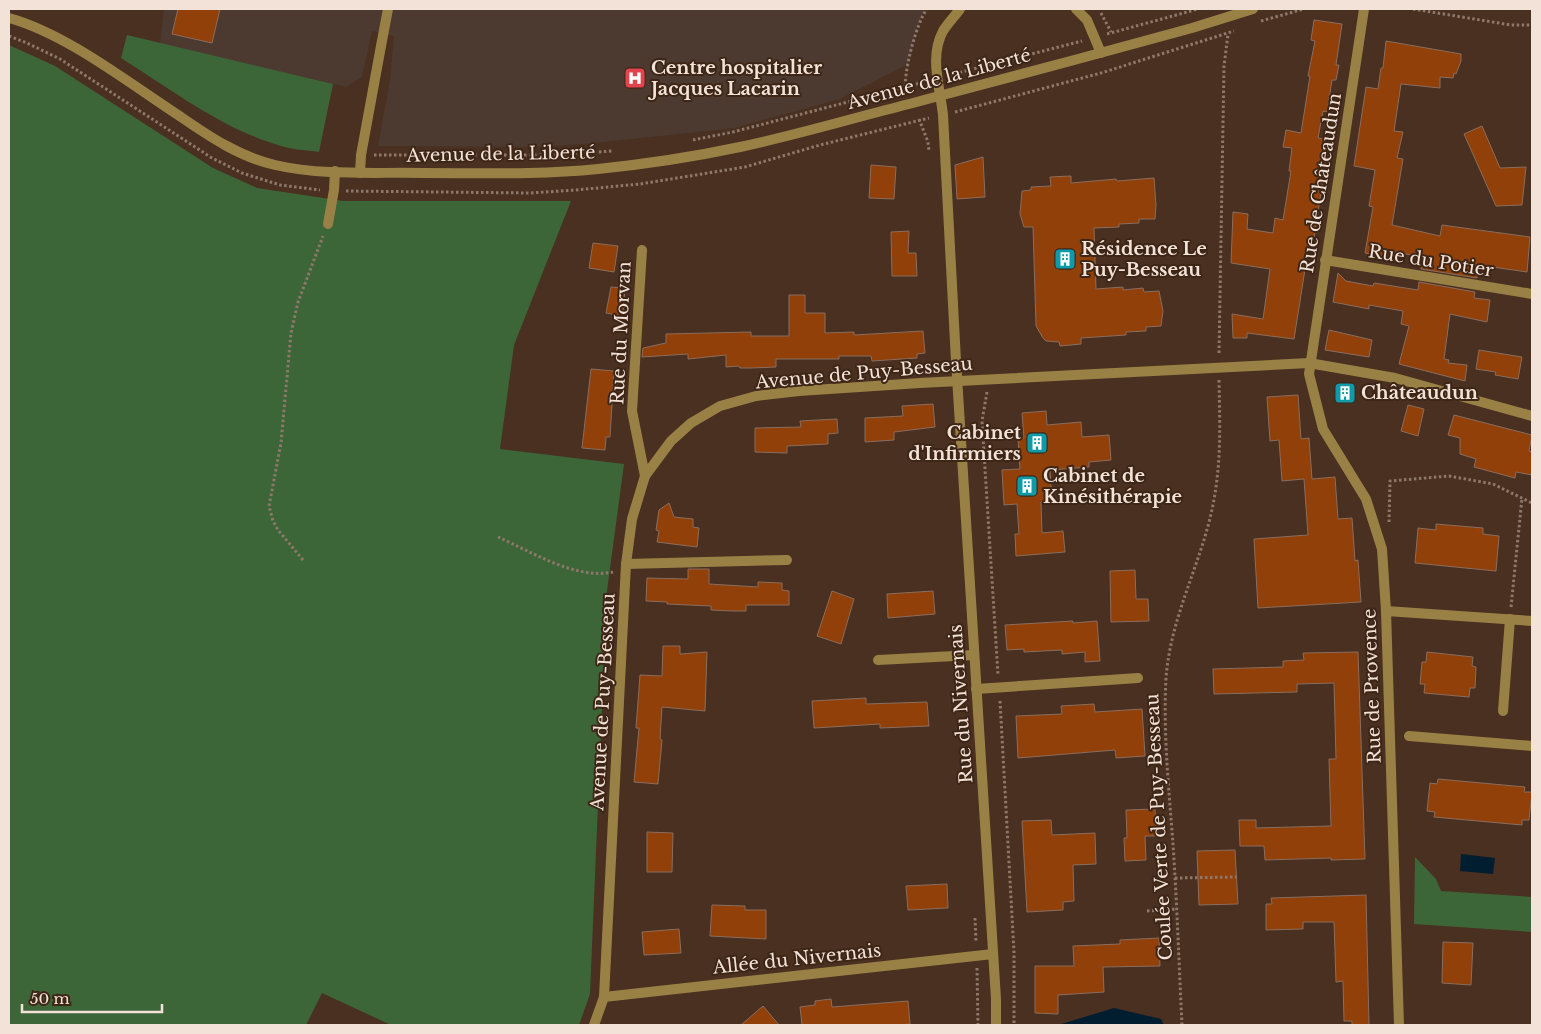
<svg xmlns="http://www.w3.org/2000/svg" width="1541" height="1034" viewBox="0 0 1541 1034" font-family="'Libre Baskerville',serif">
	<style>
		.medical { fill: #4c3a31 }
		.green { fill: #3d6638 }
		.water { fill: #001e2f }
		.building { fill: #904008; stroke: #8b6d5e }
		.lines { fill: none; stroke-linecap: round; stroke-linejoin: round }
		.path { stroke: #8e786b; stroke-width: 3; stroke-dasharray: 2.5 2.5; stroke-linecap: butt }
		.lane { stroke: #998146; stroke-width: 10 }
		.street { stroke: #998146; stroke-width: 10 }
		.labels { text-anchor: middle; dominant-baseline: central; stroke-width: 4; stroke-linejoin: round; paint-order: stroke }
		.poi-label { font-size: 18px; font-weight: bold; fill: #f3e2d8; stroke: #3e2616; text-anchor: start }
		.street-label { font-size: 18px; fill: #f3e2d8; stroke: #3e2616 }
	</style>
	<rect width="100%" height="100%" fill="#493020"/>
	<path class="medical" d="M164 9H927L919 22 908 64 840 99 734 128 594 143 536 147 378 146 390 80 394 36 372 31 362 77 346 87 160 44Z"/>
	<g class="green">
		<path d="M127 35 333 84 319 152C307 150 293 150 281 146 222 129 172 90 121 58Z"/>
		<path d="M9 45 55 66 213 168 257 188 343 201H571L514 345 500 449 624 464 607 591 590 994 579 1025H391L322 993 306 1025H9Z"/>
		<path d="M1415 857 1436 879 1441 891 1532 897V932L1414 924Z"/>
	</g>
	<g class="water">
		<path d="M1461 854 1495 858 1493 874 1460 871Z"/>
		<path d="M1114 1008 1161 1019 1164 1025H1058Z"/>
	</g>
	<g class="building">
		<path d="M178 9H220L212 43 172 34Z"/>
		<path d="M1314 20 1342 24 1336 65H1339L1336 80H1332L1327 112 1323 111 1318 138 1329 140 1314 238H1310L1294 339 1247 333V338H1233L1232 314 1263 319 1270 269 1231 263 1233 212 1248 214 1247 229 1273 233 1275 218 1283 220 1291 171H1289L1292 148 1283 147 1286 130 1301 133 1310 76H1308L1315 41 1311 40Z"/>
		<path d="M1386 41 1461 54V61L1456 74 1454 73 1453 78 1440 77V88L1401 84 1394 131 1403 132 1397 158 1403 159 1392 225 1440 236 1442 225 1530 237 1527 272 1479 265 1477 278 1421 269 1423 257 1388 251 1387 257 1365 253 1373 207 1369 206 1375 170 1354 166 1366 87 1378 89 1381 68H1383Z"/>
		<path d="M1482 126 1500 168 1526 167 1522 205 1496 206 1464 134Z"/>
		<path d="M983 157 985 197 957 199 955 165Z"/>
		<path d="M871 165 896 167 894 199 869 198Z"/>
		<path d="M1071 176V183L1116 179 1117 181 1154 178 1156 205 1155 219H1139V223L1119 224V227L1094 228 1096 289 1123 287V290L1143 288 1144 292 1159 291 1163 311 1161 326 1146 327V331L1126 332V335L1081 338V344L1060 346 1059 342 1046 341 1043 338 1036 326 1033 227H1024L1020 214 1022 191 1031 190V187L1051 186 1050 177Z"/>
		<path d="M909 231 908 253H916L917 276H892L891 232Z"/>
		<path d="M593 243 618 246 614 272 589 268Z"/>
		<path d="M1338 273 1346 281 1373 286 1374 283 1418 290 1419 282 1475 292 1474 298 1490 300 1487 322 1450 314 1444 359 1449 360 1448 363 1467 365 1465 381 1399 364 1409 326 1401 324 1403 311 1369 305V309L1333 302Z"/>
		<path d="M611 287 625 288 623 316 606 313Z"/>
		<path d="M789 295H805V313H825V333L854 332V335L923 331 925 353 917 354V358L872 361 871 356H839V359H776V367L751 368H740L739 366 726 367V355L688 359V354L642 357 643 348 666 343V334L751 332V336H789Z"/>
		<path d="M1329 330 1372 340 1369 357 1325 350Z"/>
		<path d="M1479 350 1522 357 1518 379 1495 375 1496 372 1476 369Z"/>
		<path d="M591 369 614 371 610 437H606L605 450 582 448Z"/>
		<path d="M1298 395 1301 439 1309 438 1312 479 1335 477 1338 519 1352 518 1355 561 1358 560 1361 602 1258 608 1254 539 1308 535 1304 479 1282 481 1279 440 1270 441 1267 397Z"/>
		<path d="M933 404 935 427 894 432V440L865 442V418L903 416 902 406Z"/>
		<path d="M1408 405 1424 409 1418 436 1401 431Z"/>
		<path d="M1046 411 1047 425 1081 422 1082 437 1109 435 1111 460 1089 462V467L1050 470 1052 502H1041L1042 533 1063 531 1065 552 1016 556 1015 534H1019L1017 504 1004 505 1002 470 1020 469 1018 438H1024L1022 413Z"/>
		<path d="M1454 415 1532 435 1529 451 1532 452V475L1516 472 1515 478 1474 467 1476 459 1460 454V438L1448 435Z"/>
		<path d="M837 419 838 433 828 434V444L787 446V453L755 452V428L801 427 800 421Z"/>
		<path d="M669 503 674 517 693 519V527L699 528 697 547 657 542 659 531 656 530 659 510Z"/>
		<path d="M1436 524 1483 528V534L1499 536 1496 571 1415 563 1418 528 1436 530Z"/>
		<path d="M688 569H709V584L758 587V582L782 583V590L789 591V605H746V611H732L711 610V606L667 604V602L646 601 647 578 688 579Z"/>
		<path d="M1135 570 1136 599H1148L1149 621 1111 622 1110 571Z"/>
		<path d="M832 591 854 599 841 644 817 636Z"/>
		<path d="M933 591 935 614 888 618 887 594Z"/>
		<path d="M1073 621V623L1097 621 1100 661 1085 662V652L1062 654V650L1024 652V649L1007 650 1005 625Z"/>
		<path d="M663 646H680V654L707 652 705 711 662 707 660 739 662 740 658 784 634 782 639 728H636L640 675 662 676Z"/>
		<path d="M1358 652 1365 859 1331 860V858L1265 860 1264 846H1240L1239 820H1256V828L1331 826 1329 759H1336L1334 683 1297 684V692L1214 694 1213 669 1283 667V661L1304 660 1303 653Z"/>
		<path d="M1427 652 1473 657 1472 666 1476 667 1475 688H1470L1469 697 1424 693 1425 684H1420L1422 662H1426Z"/>
		<path d="M866 698V704L927 702 929 726 880 728V724L814 728 812 701Z"/>
		<path d="M1094 704 1095 712 1142 709 1145 756 1116 758 1115 750 1018 758 1016 716 1062 714 1061 706Z"/>
		<path d="M1438 779 1525 787 1524 792H1532L1529 820H1522V825L1434 817 1435 812 1427 811 1430 783 1437 784Z"/>
		<path d="M1155 809 1156 836H1145L1146 860 1125 861 1124 838H1127L1126 810Z"/>
		<path d="M1051 820 1052 835 1095 833 1096 864 1073 865 1074 901 1063 902V910L1027 912 1022 821Z"/>
		<path d="M647 832 673 833 672 872H647Z"/>
		<path d="M1235 850 1238 904 1199 905 1197 851Z"/>
		<path d="M947 884 948 908 908 910 906 886Z"/>
		<path d="M1366 895 1369 1025H1352V1021H1344L1343 981 1336 982 1334 922H1303V929L1266 930V904H1272L1271 898Z"/>
		<path d="M712 905 745 906V910H766V939L710 936Z"/>
		<path d="M679 929 681 953 644 955 642 932Z"/>
		<path d="M1159 938 1160 966 1103 967 1104 992 1058 995V1014L1035 1013V966H1074L1073 946 1120 944V940Z"/>
		<path d="M1443 942 1473 943 1471 985 1442 983Z"/>
		<path d="M831 999 832 1007 908 1001 910 1024 896 1025H802L800 1007 815 1005V1001Z"/>
		<path d="M763 1006 779 1025H741Z"/>
	</g>
	<g class="lines">
		<g class="path">
			<path d="M1413 9 1511 25H1532"/>
			<path d="M1101 13 1111 32"/>
			<path d="M1261 21 1304 9"/>
			<path d="M1107 34 1198 9"/>
			<path d="M9 36 27 43 60 59 212 158 242 173 280 185 320 190"/>
			<path d="M950 75 1082 41"/>
			<path d="M906 91C902 76 917 21 927 9"/>
			<path d="M955 112 1101 73 1234 31"/>
			<path d="M919 119 928 142 929 151"/>
			<path d="M693 140 733 132 924 82"/>
			<path d="M374 155H554L612 151"/>
			<path d="M346 191 530 193 576 190 640 184 745 167 820 145 929 118"/>
			<path d="M1219 353 1224 66 1228 34"/>
			<path d="M987 392 982 421 998 675"/>
			<path d="M1389 522 1390 481 1449 476 1493 484 1532 503"/>
			<path d="M498 537C532 552 576 580 613 572"/>
			<path d="M303 560 278 530 273 521 269 506 281 443 291 333 298 302 323 236"/>
			<path d="M1511 607 1522 498"/>
			<path d="M1000 701 1014 952V1025"/>
			<path d="M1175 878 1237 877"/>
			<path d="M1147 911 1177 909"/>
			<path d="M975 918 976 942"/>
			<path d="M977 968 978 1025"/>
			<path d="M1182 1025C1179 965 1177 904 1173 844 1169 789 1163 734 1166 678 1170 624 1194 577 1208 526 1222 474 1220 432 1219 380"/>
		</g>
		<g class="lane">
			<path d="M381 46 388 9"/>
			<path d="M1386 611 1532 621"/>
			<path d="M878 660 974 655"/>
			<path d="M976 689 1138 678"/>
			<path d="M1503 711 1510 619"/>
			<path d="M1409 736 1532 746"/>
		</g>
		<g class="street">
			<path d="M960 9C955 16 948 23 943 31 929 57 940 87 943 115L956 361 996 999V1025"/>
			<path d="M1076 9 1087 20 1101 53"/>
			<path d="M1364 9 1309 374 1323 429 1366 499 1382 549 1386 611 1399 1025"/>
			<path d="M9 18C67 34 130 84 181 117 210 137 240 157 275 165 323 176 374 172 424 173 482 173 540 175 598 169 646 164 693 157 740 147 797 135 853 118 909 104 1003 79 1098 54 1192 28L1253 9"/>
			<path d="M360 173 361 155 381 46"/>
			<path d="M328 224 334 190 335 171"/>
			<path d="M642 250 632 411 645 476"/>
			<path d="M1325 260 1532 294"/>
			<path d="M626 564 787 560"/>
			<path d="M604 997 993 954"/>
			<path d="M594 1025 604 997 626 564 632 519 645 476 671 441 691 423 720 406 756 396 799 391 920 383 1309 363 1395 378 1532 416"/>
		</g>
	</g>
	<defs>
		<g id="hospital-square" transform="scale(1.125)"><rect x="-9" y="-9" width="18" height="18" rx="4" fill="#e0444e" stroke="#3e2616"/><path d="M-5-5h3v3.5h4V-5h3V5h-3V1.5h-4V5h-3Z" fill="#fff"/></g>
		<g id="building-square" transform="scale(1.125)"><rect x="-9" y="-9" width="18" height="18" rx="4" fill="#0f9aa8" stroke="#3e2616"/><path d="M-4-6H4V6H1V3H-1V6H-4ZM-2.5-4.3h1.7v1.8h-1.7ZM.8-4.3h1.7v1.8H.8ZM-2.5-1h1.7V.8h-1.7ZM.8-1h1.7V.8H.8Z" fill="#fff"/></g>
	</defs>
	<g fill-rule="evenodd">
		<use href="#hospital-square" x="635" y="78"/>
		<use href="#building-square" x="1065" y="259"/>
		<use href="#building-square" x="1345" y="393"/>
		<use href="#building-square" x="1037" y="443"/>
		<use href="#building-square" x="1027" y="486"/>
	</g>
	<g class="labels">
		<g class="poi-label">
			<text x="651" y="68">Centre hospitalier<tspan x="651" dy="21">Jacques Lacarin</tspan></text>
			<text x="1081" y="249">Résidence Le<tspan x="1081" dy="21">Puy-Besseau</tspan></text>
			<text x="1361" y="393">Châteaudun</text>
			<text x="1021" y="433" text-anchor="end">Cabinet<tspan x="1021" dy="21">d'Infirmiers</tspan></text>
			<text x="1043" y="476">Cabinet de<tspan x="1043" dy="21">Kinésithérapie</tspan></text>
		</g>
		<g class="street-label">
			<text transform="translate(939 79) rotate(-15)">Avenue de la Liberté</text>
			<text transform="translate(501 154) rotate(-1)">Avenue de la Liberté</text>
			<text transform="translate(1321 183) rotate(-81)">Rue de Châteaudun</text>
			<text transform="translate(1431 261) rotate(9)">Rue du Potier</text>
			<text transform="translate(621 333) rotate(-87)">Rue du Morvan</text>
			<text transform="translate(864 373) rotate(-5)">Avenue de Puy-Besseau</text>
			<text transform="translate(1372 686) rotate(-92)">Rue de Provence</text>
			<text transform="translate(603 702) rotate(-87)">Avenue de Puy-Besseau</text>
			<text transform="translate(961 704) rotate(-94)">Rue du Nivernais</text>
			<text transform="translate(1159 827) rotate(-93)">Coulée Verte de Puy-Besseau</text>
			<text transform="translate(797 959) rotate(-6)">Allée du Nivernais</text>
		</g>
	</g>
	<rect width="1541" height="1034" fill="none" stroke="#f3e2d8" stroke-width="20"/>
	<path d="M22 1004v8h140v-8" fill="none" stroke="#f3e2d8" stroke-width="2.5"/>
	<text x="30" y="1004" font-size="15" fill="#f3e2d8" stroke="#3e2616" stroke-width="4" paint-order="stroke">50 m</text>
</svg>
